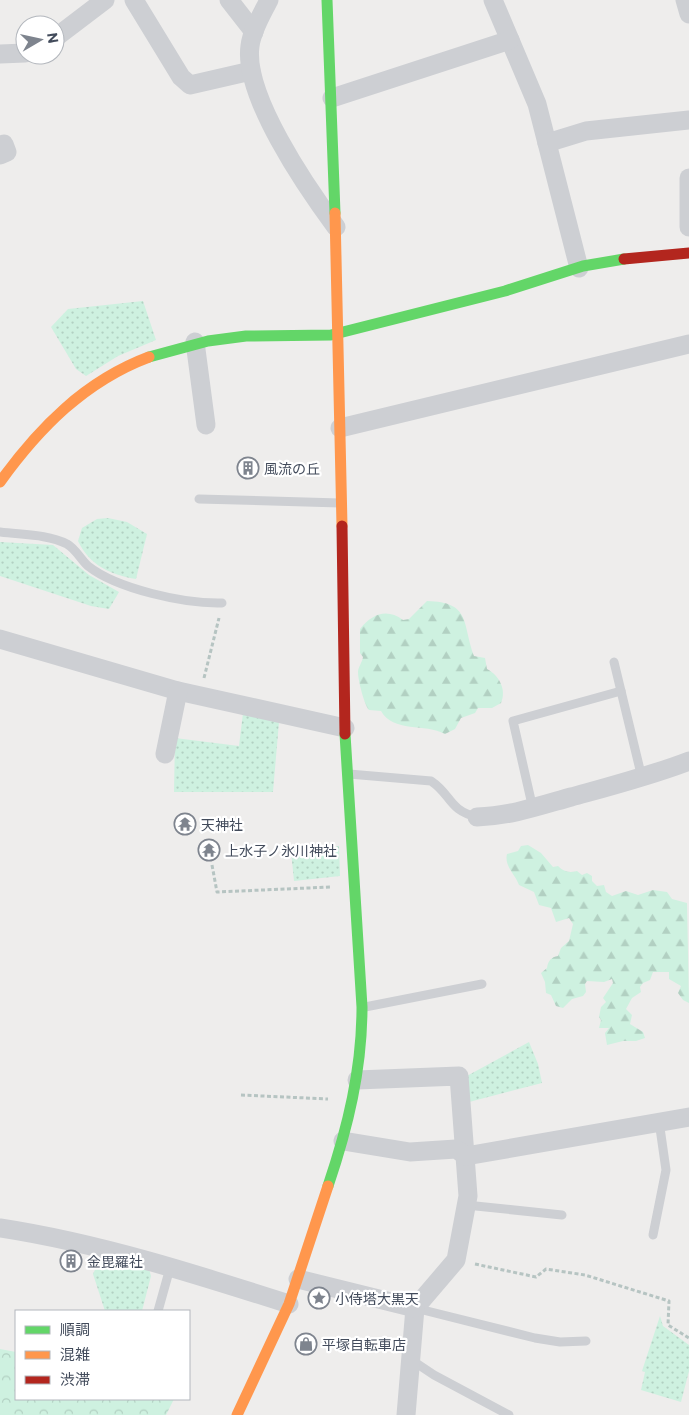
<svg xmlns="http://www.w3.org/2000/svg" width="689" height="1415" viewBox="0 0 689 1415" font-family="Commissioner,'Noto Sans JP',sans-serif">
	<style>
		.forest { fill: url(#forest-firs) }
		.park { fill: url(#park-crowns) }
		.garden { fill: url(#garden-dots) }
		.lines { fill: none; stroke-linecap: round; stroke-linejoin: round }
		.path { stroke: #b6c4c2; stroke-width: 3; stroke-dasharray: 4 2.5; stroke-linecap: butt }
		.lane { stroke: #cdcfd3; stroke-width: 9 }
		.street { stroke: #cdcfd3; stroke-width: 19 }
		.fast { stroke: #63d668; stroke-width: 11 }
		.slow { stroke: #ff974d; stroke-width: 11 }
		.jam { stroke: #b3261e; stroke-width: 11 }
		.labels { text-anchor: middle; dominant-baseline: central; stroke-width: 4.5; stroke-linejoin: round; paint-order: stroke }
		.poi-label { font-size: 14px; fill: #424b5b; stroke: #fff; text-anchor: start }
	</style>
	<defs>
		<pattern id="forest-firs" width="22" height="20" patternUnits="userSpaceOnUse" patternTransform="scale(1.25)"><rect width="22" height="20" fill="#cef1e0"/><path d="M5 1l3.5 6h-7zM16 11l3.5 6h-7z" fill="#b2d0c2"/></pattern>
		<pattern id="park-crowns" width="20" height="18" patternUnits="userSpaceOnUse" patternTransform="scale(1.25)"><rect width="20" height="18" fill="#cef1e0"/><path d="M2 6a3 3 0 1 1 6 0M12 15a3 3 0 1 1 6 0" fill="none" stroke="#b2d0c2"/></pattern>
		<pattern id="garden-dots" width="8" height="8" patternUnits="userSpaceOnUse" patternTransform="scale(1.25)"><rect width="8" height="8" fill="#cef1e0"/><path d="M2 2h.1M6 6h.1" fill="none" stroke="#b2d0c2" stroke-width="1.8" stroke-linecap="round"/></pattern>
	</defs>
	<rect width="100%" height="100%" fill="#eeedec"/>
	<g class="forest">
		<path d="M427 601C471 602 462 623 474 656L485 658 487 669C499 675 507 690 501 703L492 708H478L475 713 461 718 455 729 445 734C425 723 393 733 381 711L369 710C364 704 358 680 358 672 358 667 362 663 363 657L360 653V629C372 614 387 608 403 620L409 619Z"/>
		<path d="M528 845 541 853 553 867 558 866C564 872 569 873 577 871L582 875 587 873 592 876V881L597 886 604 885 606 892 612 896 626 891 638 895 653 890 667 892 672 899 687 903 689 1003 683 1000 678 993 681 986 669 979V972H653L650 980 643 983 640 987 641 992 632 998 626 1009 632 1015 630 1024 643 1032 645 1038 636 1041H623L607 1045 605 1033 609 1028H599L601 1020 599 1017 601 1007 606 1002 603 998 613 983 612 979 604 982 587 981 585 984 586 992 583 996 572 999 563 1008 556 1006 551 995 546 993 545 982 541 973 547 968C548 961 551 957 558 956L561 948 569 941 573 924 569 918 556 922 551 908 539 905 534 892 519 885C515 874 504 866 507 854L518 851 521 846Z"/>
	</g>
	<path class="park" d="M0 1349 16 1352V1399H174L166 1415H0Z"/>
	<g class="garden">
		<path d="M143 301 156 340 118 356 86 376 76 369 51 327 68 309Z"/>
		<path d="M108 518 127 522 147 534 136 579C111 575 89 565 78 541L82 528 97 519Z"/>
		<path d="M0 542 53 545 89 575 119 592 109 609 91 606 0 576Z"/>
		<path d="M243 713 279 722 273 792H174L175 738 239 746Z"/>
		<path d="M339 846 340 876 294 881 291 851Z"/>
		<path d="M529 1042 538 1064 542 1083 469 1102 465 1077Z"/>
		<path d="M105 1257 149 1269 151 1276 142 1311H105L93 1274 99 1261Z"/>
		<path d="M660 1316 663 1326 689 1345V1371L681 1402 641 1390 645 1372 642 1371Z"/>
	</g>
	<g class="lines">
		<g class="path">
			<path d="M204 678 219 618"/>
			<path d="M212 865 217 892 331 887"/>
			<path d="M241 1095 328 1099"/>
			<path d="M475 1264 536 1277 546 1269 585 1275 669 1301 668 1325 689 1338"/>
		</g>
		<g class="lane">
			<path d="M199 499 340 503"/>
			<path d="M0 532C22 535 47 534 67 544 76 549 81 560 88 566 117 589 185 604 222 603"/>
			<path d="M614 662 642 778"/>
			<path d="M349 774 431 781C452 795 448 810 477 817"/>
			<path d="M533 809 513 721 621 691"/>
			<path d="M365 1007 482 984"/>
			<path d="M466 1205 562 1215"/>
			<path d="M653 1235 666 1170 659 1121"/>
			<path d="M415 1308 535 1338 560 1342 586 1341"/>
			<path d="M158 1311 170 1268"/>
			<path d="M410 1359 434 1375 509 1415"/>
		</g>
		<g class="street">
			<path d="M134 0 181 77 190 85 251 71"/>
			<path d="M229 0 254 32"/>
			<path d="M269 0C262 14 252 30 250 46 243 95 307 188 336 227"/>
			<path d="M493 0 537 104 579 268"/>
			<path d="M685 0 689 14"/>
			<path d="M55 38 105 0"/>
			<path d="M0 54 25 53"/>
			<path d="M332 98 510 40"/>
			<path d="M547 143 586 131 689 120"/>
			<path d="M0 155 7 152 4 144"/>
			<path d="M689 178V227"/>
			<path d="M195 342 206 425"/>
			<path d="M340 428 689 344"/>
			<path d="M0 639 178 691 345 728"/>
			<path d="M165 754 178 691"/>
			<path d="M477 817C510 816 539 806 571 797 611 786 650 776 689 761"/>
			<path d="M357 1080 459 1076 468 1196 456 1260 415 1308 406 1415"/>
			<path d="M343 1141 410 1152 456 1149 466 1156 689 1117"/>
			<path d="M0 1228C98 1243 195 1274 289 1304"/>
			<path d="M298 1279 415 1308"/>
		</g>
		<g class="fast">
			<path d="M327 0 335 213"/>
			<path d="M149 357 208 341 246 336 331 335 505 291 583 266 624 259"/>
			<path d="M328 1186C348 1127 362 1069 362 1007L345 734"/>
		</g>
		<g class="slow">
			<path d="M335 213 342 526"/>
			<path d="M0 482C39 428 85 381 149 357"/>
			<path d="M237 1415 289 1304 328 1186"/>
		</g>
		<g class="jam">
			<path d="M624 259 689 253"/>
			<path d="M342 526 345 734"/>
		</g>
	</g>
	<defs>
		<g id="building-ring" transform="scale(1.125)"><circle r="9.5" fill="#fff" stroke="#7e848e" stroke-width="1.5"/><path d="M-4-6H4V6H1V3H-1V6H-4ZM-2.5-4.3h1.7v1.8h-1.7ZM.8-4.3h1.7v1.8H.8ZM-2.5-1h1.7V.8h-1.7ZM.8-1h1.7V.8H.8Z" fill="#7e848e"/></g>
		<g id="temple-ring" transform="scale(1.125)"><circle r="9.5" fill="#fff" stroke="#7e848e" stroke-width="1.5"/><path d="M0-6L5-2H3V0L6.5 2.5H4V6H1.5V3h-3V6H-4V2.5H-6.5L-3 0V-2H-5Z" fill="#7e848e"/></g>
		<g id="sight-ring" transform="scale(1.125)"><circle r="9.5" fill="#fff" stroke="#7e848e" stroke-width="1.5"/><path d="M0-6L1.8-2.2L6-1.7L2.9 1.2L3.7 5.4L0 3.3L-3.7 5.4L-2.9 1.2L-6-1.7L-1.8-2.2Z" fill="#7e848e"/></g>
		<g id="shop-ring" transform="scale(1.125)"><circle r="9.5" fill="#fff" stroke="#7e848e" stroke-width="1.5"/><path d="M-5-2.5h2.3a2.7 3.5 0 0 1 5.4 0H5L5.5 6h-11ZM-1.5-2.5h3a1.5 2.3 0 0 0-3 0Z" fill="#7e848e"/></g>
	</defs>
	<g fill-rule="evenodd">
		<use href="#building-ring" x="248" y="468"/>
		<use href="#temple-ring" x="185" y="824"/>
		<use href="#temple-ring" x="209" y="850"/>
		<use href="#building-ring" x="71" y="1261"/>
		<use href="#sight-ring" x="319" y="1298"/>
		<use href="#shop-ring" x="306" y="1344"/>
	</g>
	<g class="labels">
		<g class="poi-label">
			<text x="264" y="468">風流の丘</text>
			<text x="201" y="824">天神社</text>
			<text x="225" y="850">上水子ノ氷川神社</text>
			<text x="87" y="1261">金毘羅社</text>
			<text x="335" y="1298">小侍塔大黒天</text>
			<text x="322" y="1344">平塚自転車店</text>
		</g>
	</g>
	<rect x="15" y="1310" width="175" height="90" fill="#ffffff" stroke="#b3b7bd"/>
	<rect x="25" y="1326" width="25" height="8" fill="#63d668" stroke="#b3b7bd"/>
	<text x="60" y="1335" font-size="15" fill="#424b5b">順調</text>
	<rect x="25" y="1351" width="25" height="8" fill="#ff974d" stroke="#b3b7bd"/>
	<text x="60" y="1360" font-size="15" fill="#424b5b">混雑</text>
	<rect x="25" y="1376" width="25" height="8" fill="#b3261e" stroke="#b3b7bd"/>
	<text x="60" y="1385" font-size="15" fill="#424b5b">渋滞</text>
	<g transform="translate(40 40) rotate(81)"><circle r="24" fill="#ffffff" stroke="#b3b7bd"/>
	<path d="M0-4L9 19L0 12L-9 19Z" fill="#7e848e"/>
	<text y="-8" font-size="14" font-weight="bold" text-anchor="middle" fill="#424b5b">N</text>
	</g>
</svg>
